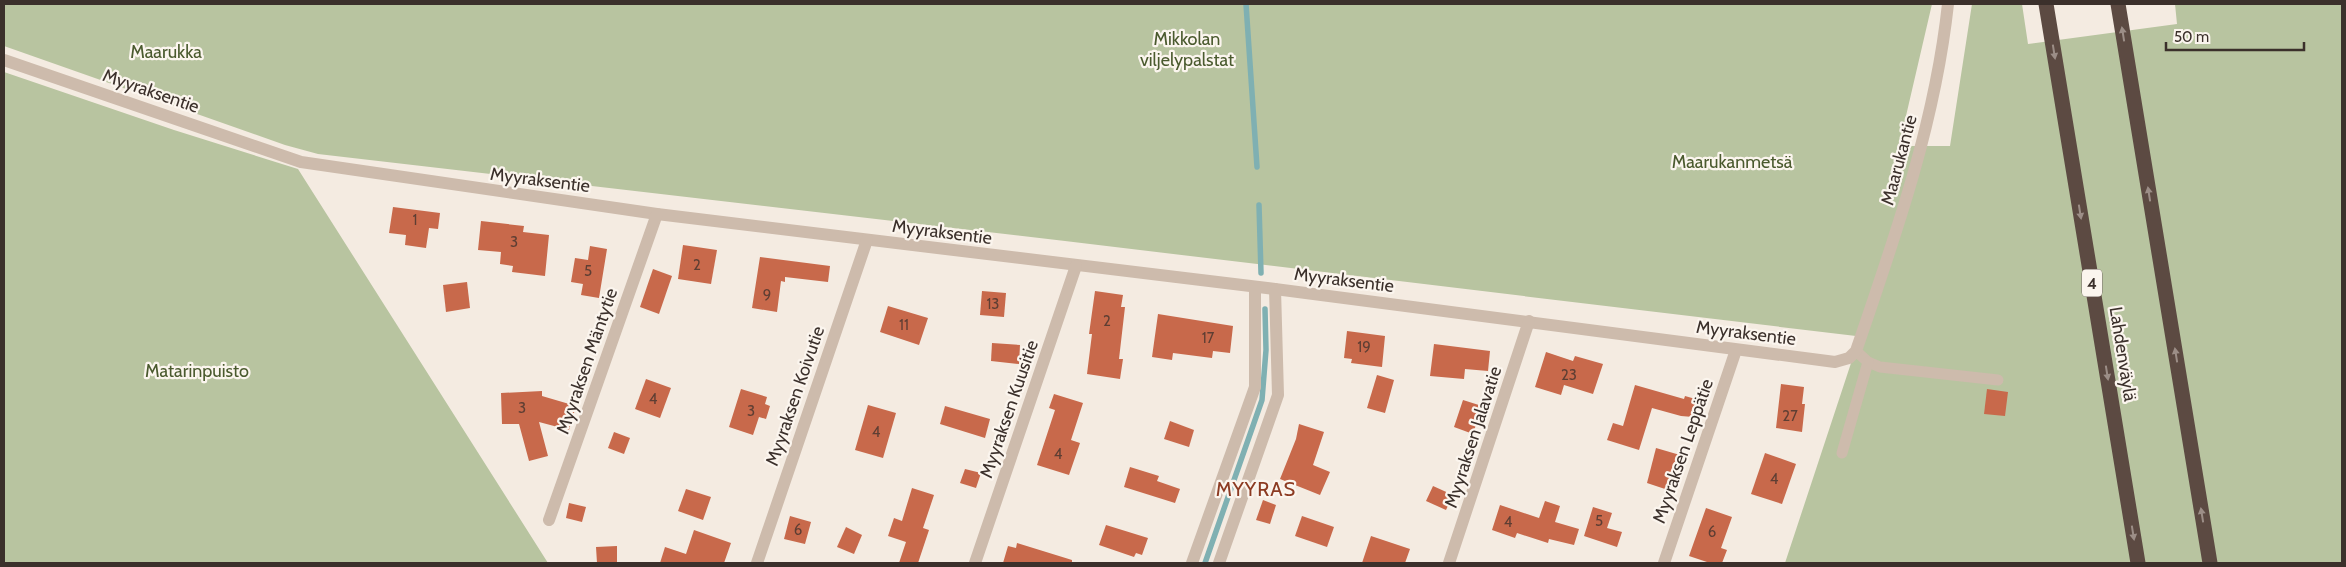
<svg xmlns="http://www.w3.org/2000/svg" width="2346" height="567" viewBox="0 0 2346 567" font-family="Cabin,sans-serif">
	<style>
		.green { fill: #b8c4a0 }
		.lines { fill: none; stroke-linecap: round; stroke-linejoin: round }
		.stream { stroke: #7fb0b2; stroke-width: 5.5 }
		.building { fill: #c8694b }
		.lane { stroke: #cdbbac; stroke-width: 11 }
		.street { stroke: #cdbbac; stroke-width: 12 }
		.highway { stroke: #5c4a42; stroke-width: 15 }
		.oneway { fill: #9c8e87 }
		.labels { text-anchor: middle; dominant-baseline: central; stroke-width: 4.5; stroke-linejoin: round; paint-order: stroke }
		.number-label { font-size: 15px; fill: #5e3e33 }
		.shield { fill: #fbf5ee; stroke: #756b66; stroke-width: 1 }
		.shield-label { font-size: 16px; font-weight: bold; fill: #3b302b }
		.park-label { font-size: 18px; fill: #4a5a2e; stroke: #fbf5ee }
		.street-label { font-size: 18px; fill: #3b302b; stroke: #fbf5ee }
		.quarter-label { font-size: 20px; letter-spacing: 1px; fill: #8c3b22; stroke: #fbf5ee }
	</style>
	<rect width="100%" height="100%" fill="#f4ebe1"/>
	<g class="green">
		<path d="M4 4H1932L1899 146H1950L1972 4H2022L2028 44 2177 24 2175 4H2342V563H1785L1855 351 1856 336 1065 241 318 154 285 145 4 46Z"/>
		<path d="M4 72 174 130 298 169 548 563H4Z"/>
	</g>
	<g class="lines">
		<g class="stream">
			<path d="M1246 4 1257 167"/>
			<path d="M1259 205 1261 273"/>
			<path d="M1205 563 1262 400 1266 350 1265 309"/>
		</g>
	</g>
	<g class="building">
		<path d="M393 207 440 213 438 229 429 228 426 248 405 245 406 235 389 233Z"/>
		<path d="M481 221 524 226 523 232 549 235 545 276 512 272 513 266 500 264 501 252 478 250Z"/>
		<path d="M683 245 717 250 711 284 678 279Z"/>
		<path d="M590 246 607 249 599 298 581 295 583 284 571 282 575 258 588 260Z"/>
		<path d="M760 257 830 266 828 282 785 277V282L781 281 777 312 752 308Z"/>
		<path d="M653 269 672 276 659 314 640 307Z"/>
		<path d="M467 282 470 308 446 312 443 285Z"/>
		<path d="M982 291 1006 293 1004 317 980 315Z"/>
		<path d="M1095 291 1123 295 1121 307H1125L1119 359H1123L1120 379 1087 374 1092 334H1089Z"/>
		<path d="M888 306 928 318 919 345 880 332Z"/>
		<path d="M1158 314 1233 326 1230 353 1213 351 1212 358 1173 353 1172 360 1152 357Z"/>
		<path d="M1347 331 1385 336 1382 367 1351 363 1352 359 1344 358Z"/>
		<path d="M992 343 1020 345 1019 364 991 361Z"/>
		<path d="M1434 344 1490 351 1488 371 1465 369 1464 379 1430 376Z"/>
		<path d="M1546 352 1573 361 1575 356 1603 364 1593 394 1564 385 1561 395 1535 387Z"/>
		<path d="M1377 375 1394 380 1385 413 1367 408Z"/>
		<path d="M646 379 671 388 660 418 635 409Z"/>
		<path d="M1781 384 1804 387 1802 404H1805L1802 432 1776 428Z"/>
		<path d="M1635 385 1684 399 1685 396 1699 400 1693 417 1681 416 1652 408 1639 450 1607 440 1613 423 1623 426Z"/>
		<path d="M741 389 767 397 765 404 770 406 766 419 759 417 753 435 729 427Z"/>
		<path d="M1987 389 2008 392 2005 416 1984 414Z"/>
		<path d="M542 391V396L576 406 569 430 539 422 548 456 529 461 519 424H502L501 393Z"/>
		<path d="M1054 394 1083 403 1071 440 1080 443 1069 475 1037 465 1055 410 1049 408Z"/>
		<path d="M1463 400 1482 406 1473 434 1454 427Z"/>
		<path d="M868 405 896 413 883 458 855 450Z"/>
		<path d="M945 406 990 419 985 438 940 424Z"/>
		<path d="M1170 421 1194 430 1189 447 1164 439Z"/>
		<path d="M1299 424 1324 432 1313 465 1330 472 1320 495 1280 479 1296 439Z"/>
		<path d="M614 432 630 438 624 454 608 448Z"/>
		<path d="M1656 448 1680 455 1668 490 1647 483Z"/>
		<path d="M1765 453 1796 464 1782 504 1751 494Z"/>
		<path d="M1130 467 1159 476 1157 481 1180 489 1175 503 1124 487Z"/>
		<path d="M965 469 981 473 976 488 960 483Z"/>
		<path d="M1433 486 1453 495 1446 510 1426 501Z"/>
		<path d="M912 488 934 495 923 528 929 530 918 563H899L906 542 888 536 894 518 902 521Z"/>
		<path d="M686 489 711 497 703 520 678 511Z"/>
		<path d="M1263 500 1276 505 1270 524 1256 520Z"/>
		<path d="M1545 501 1560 506 1555 522 1579 529 1574 545 1549 539 1548 543 1517 533 1515 538 1492 530 1500 505 1539 518Z"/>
		<path d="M569 503 586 507 582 522 566 518Z"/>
		<path d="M1593 507 1612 513 1607 528 1622 532 1617 547 1584 536Z"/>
		<path d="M1706 508 1732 517 1721 548 1727 550 1722 563H1710L1689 556Z"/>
		<path d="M790 516 811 522 805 544 784 539Z"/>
		<path d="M1302 516 1334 527 1327 547 1295 536Z"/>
		<path d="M1106 525 1148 538 1142 555 1136 553 1134 557 1099 545Z"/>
		<path d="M846 527 862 535 854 554 837 547Z"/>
		<path d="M694 530 731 543 724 563H660L665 547 686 554Z"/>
		<path d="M1371 536 1410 549 1405 563H1362Z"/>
		<path d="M1017 543 1072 560V563H1003L1008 546 1016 548Z"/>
		<path d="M617 546V563H597L596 547Z"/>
	</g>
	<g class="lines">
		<g class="lane">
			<path d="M1856 351 1868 362 1880 367 1998 380"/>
			<path d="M1842 453 1868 362"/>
		</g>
		<g class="street">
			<path d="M4 60 301 162 657 214 1275 289 1835 362 1849 358 1856 351C1895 237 1935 124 1948 4"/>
			<path d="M549 520 657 214"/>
			<path d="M757 563 867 240"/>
			<path d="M975 563 1076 266"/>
			<path d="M1192 563 1255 387V287"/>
			<path d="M1219 563 1278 395 1275 289"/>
			<path d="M1449 563 1529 321"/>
			<path d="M1664 563 1736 350"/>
		</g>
		<g class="highway">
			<path d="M2046 4 2138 563"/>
			<path d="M2118 4 2210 563"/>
		</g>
	</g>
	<defs><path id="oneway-solid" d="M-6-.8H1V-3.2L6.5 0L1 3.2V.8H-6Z" transform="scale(1.25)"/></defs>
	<g class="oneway">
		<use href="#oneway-solid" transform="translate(2123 34) rotate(-99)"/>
		<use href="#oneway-solid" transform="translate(2054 52) rotate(81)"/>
		<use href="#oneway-solid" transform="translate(2149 194) rotate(-99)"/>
		<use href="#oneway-solid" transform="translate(2080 212) rotate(81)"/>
		<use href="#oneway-solid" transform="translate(2176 355) rotate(-99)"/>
		<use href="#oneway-solid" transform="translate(2107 373) rotate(81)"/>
		<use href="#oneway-solid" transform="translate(2202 515) rotate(-99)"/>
		<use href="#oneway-solid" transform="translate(2133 533) rotate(81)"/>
	</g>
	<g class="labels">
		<g class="number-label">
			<text x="415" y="220">1</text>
			<text x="514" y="242">3</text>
			<text x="697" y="265">2</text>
			<text x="588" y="271">5</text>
			<text x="767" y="295">9</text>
			<text x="993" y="304">13</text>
			<text x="1107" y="321">2</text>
			<text x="904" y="325">11</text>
			<text x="1208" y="338">17</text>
			<text x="1364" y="347">19</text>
			<text x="1569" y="375">23</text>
			<text x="653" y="399">4</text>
			<text x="522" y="408">3</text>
			<text x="751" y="411">3</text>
			<text x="1790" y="416">27</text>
			<text x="876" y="432">4</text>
			<text x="1058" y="454">4</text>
			<text x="1774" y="479">4</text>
			<text x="1599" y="521">5</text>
			<text x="1508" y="522">4</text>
			<text x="798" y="530">6</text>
			<text x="1712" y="532">6</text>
		</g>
		<rect class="shield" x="2082" y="269.5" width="20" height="27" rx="4"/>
		<g class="shield-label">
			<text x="2092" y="283">4</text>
		</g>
		<g class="park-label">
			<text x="1187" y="39">Mikkolan<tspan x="1187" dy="21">viljelypalstat</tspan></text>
			<text x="166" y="52">Maarukka</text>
			<text x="1732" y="162">Maarukanmetsä</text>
			<text x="197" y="371">Matarinpuisto</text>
		</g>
		<g class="street-label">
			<text transform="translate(151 91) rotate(19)">Myyraksentie</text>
			<text transform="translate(1899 160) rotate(-75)">Maarukantie</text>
			<text transform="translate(540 180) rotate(7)">Myyraksentie</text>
			<text transform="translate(942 232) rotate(7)">Myyraksentie</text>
			<text transform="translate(1344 280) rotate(7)">Myyraksentie</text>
			<text transform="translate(1746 333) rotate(7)">Myyraksentie</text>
			<text transform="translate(2123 354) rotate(81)">Lahdenväylä</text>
			<text transform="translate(587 361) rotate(-71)">Myyraksen Mäntytie</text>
			<text transform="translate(795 396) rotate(-71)">Myyraksen Koivutie</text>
			<text transform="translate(1009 409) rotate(-71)">Myyraksen Kuusitie</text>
			<text transform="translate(1473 437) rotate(-72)">Myyraksen Jalavatie</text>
			<text transform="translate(1683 451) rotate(-71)">Myyraksen Leppätie</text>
		</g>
		<g class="quarter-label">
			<text x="1256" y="489">MYYRAS</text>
		</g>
	</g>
	<rect width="2346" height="567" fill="none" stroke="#3b302b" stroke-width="10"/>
	<path d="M2166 42v8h138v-8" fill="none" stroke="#3b302b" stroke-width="2.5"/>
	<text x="2174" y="42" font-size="15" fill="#3b302b" stroke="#fbf5ee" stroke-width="4" paint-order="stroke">50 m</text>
</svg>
